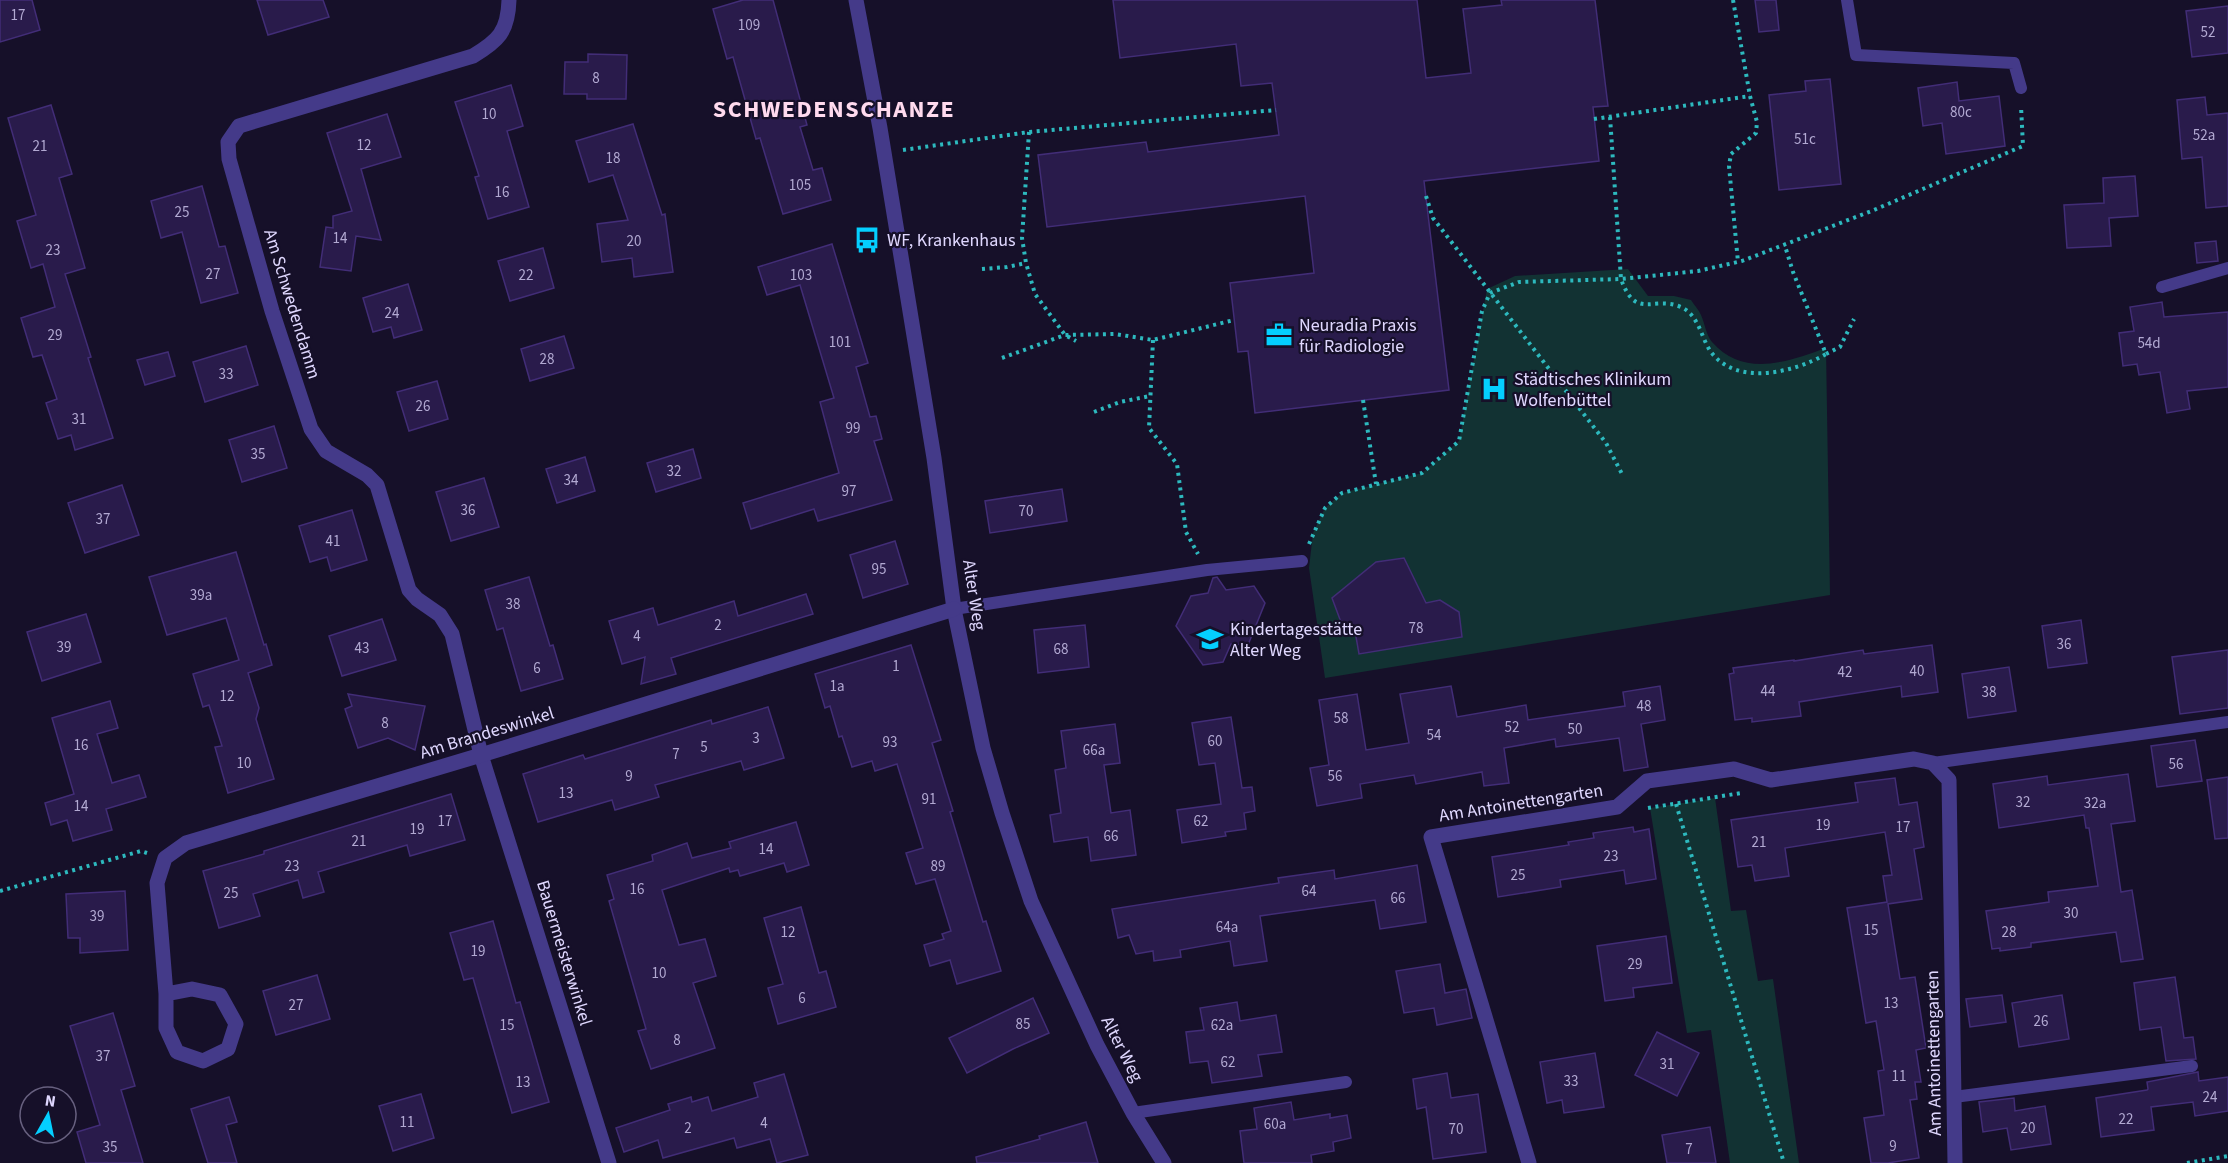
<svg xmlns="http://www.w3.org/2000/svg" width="2228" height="1163" viewBox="0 0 2228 1163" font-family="'Source Sans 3',sans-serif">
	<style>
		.green { fill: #123233 }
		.building { fill: #291b4b; stroke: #422d77; stroke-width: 1.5 }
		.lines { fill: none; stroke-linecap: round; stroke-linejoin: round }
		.path { stroke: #2db9be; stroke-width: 4; stroke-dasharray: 3 4.5; stroke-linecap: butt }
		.service { stroke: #443a89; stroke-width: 12 }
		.minor { stroke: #443a89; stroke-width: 15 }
		.labels { text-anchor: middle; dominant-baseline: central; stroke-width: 4.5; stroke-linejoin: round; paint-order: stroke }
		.number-label { font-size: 15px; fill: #b2a9d2 }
		.poi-label { font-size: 18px; fill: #e0d8ff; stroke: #161029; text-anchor: start }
		.street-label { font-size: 18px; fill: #e0d8ff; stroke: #161029 }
		.district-label { font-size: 24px; font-weight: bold; letter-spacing: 1.5px; fill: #ffdaee; stroke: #161029 }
	</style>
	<rect width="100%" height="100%" fill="#161029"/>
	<g class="green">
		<path d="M1628 269 1648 296H1674L1691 300C1694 305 1699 310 1701 315 1705 324 1706 335 1712 342 1743 378 1788 362 1826 348L1830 595 1325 678 1309 568 1313 533 1325 508 1342 493 1422 473 1459 441 1487 289 1515 276Z"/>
		<path d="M1715 798 1731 911 1746 910 1758 981 1773 979 1799 1163H1730L1711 1030 1687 1033 1650 808Z"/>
	</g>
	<g class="building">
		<path d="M0 0H32L40 30 0 42Z"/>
		<path d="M257 0H323L329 17 268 35Z"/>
		<path d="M743 0H773L807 125 800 127 813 170 822 168 831 200 783 214 760 138 756 139 733 57 727 59 713 9Z"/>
		<path d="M1113 0H1417L1426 78 1471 73 1463 9 1502 5 1501 0H1595L1608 106 1593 107 1599 161 1424 181 1449 390 1255 413 1248 351 1238 352 1230 283 1314 273 1305 196 1047 227 1038 155 1146 142 1148 152 1279 135 1272 83 1241 86 1236 44 1120 58Z"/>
		<path d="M1755 0H1776L1779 30 1759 32Z"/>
		<path d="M2228 6V53L2192 57 2186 11Z"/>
		<path d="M588 54 627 55 626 99H587V94H564L565 62H588Z"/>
		<path d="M1830 79 1841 184 1779 190 1769 95 1806 91 1805 81Z"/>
		<path d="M1957 82 1959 101 1999 96 2005 146 1946 154 1942 123 1923 126 1918 88Z"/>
		<path d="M511 85 523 126 507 131 529 207 488 219 475 177 479 176 455 102Z"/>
		<path d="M2205 97 2207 115 2228 113V206L2206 208 2202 157 2182 159 2177 100Z"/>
		<path d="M51 105 72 174 59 178 85 268 65 274 91 357 88 358 113 438 75 450 71 435 58 439 46 403 57 399 42 355 33 357 21 318 55 307 43 264 31 268 17 221 36 215 8 118Z"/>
		<path d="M387 114 401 157 361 169 381 240 356 236 351 271 320 267 326 227 333 228V216L352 211 327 133Z"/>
		<path d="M633 124 662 215 665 214 673 272 634 277 632 258 602 262 597 224 628 220 613 175 589 182 576 141Z"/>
		<path d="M2135 176 2138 216 2109 218 2111 246 2067 248 2064 205 2104 203 2103 178Z"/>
		<path d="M202 186 219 247 225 246 238 293 201 303 182 232 161 238 151 201Z"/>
		<path d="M2216 241 2218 261 2197 263 2195 243Z"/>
		<path d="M832 244 868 363 856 367 870 417 876 416 882 439 874 441 892 500 818 521 814 509 751 529 743 503 839 473 820 402 834 398 800 285 767 295 758 267Z"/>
		<path d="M543 248 554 288 510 301 498 261Z"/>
		<path d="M408 284 422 330 394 338 391 327 373 332 363 298Z"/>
		<path d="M2162 302 2164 317 2228 312V387L2187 391 2190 409 2167 413 2160 372 2139 375 2137 364 2123 366 2119 333 2134 331 2130 307Z"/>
		<path d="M564 336 574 368 530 381 521 349Z"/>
		<path d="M246 346 258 385 205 402 193 362Z"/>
		<path d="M168 352 175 376 145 385 137 360Z"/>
		<path d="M437 381 448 419 409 431 397 392Z"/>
		<path d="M274 426 287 468 242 482 229 440Z"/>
		<path d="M693 449 701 478 656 492 647 463Z"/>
		<path d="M585 457 595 491 557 503 546 469Z"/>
		<path d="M484 478 499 527 451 541 436 492Z"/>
		<path d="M122 485 139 535 85 553 68 503Z"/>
		<path d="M1062 489 1067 521 990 533 985 501Z"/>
		<path d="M352 510 367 560 331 571 327 557 310 562 299 526Z"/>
		<path d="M895 541 908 584 863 598 850 555Z"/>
		<path d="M236 552 264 645 266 644 272 665 248 673 259 708 256 719 274 779 228 793 215 747 222 746 209 705 203 707 193 674 239 660 226 618 167 635 149 577Z"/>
		<path d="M1404 558 1426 603 1440 600 1459 612 1462 637 1359 654 1355 631 1345 633 1332 598 1376 562Z"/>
		<path d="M529 577 550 646 553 645 563 679 521 691 503 628 497 630 485 590Z"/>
		<path d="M1217 577 1226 590 1254 586 1265 603 1248 645 1231 644 1223 662 1203 665 1176 626 1191 596 1208 593 1213 578Z"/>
		<path d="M806 594 813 614 671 658 676 674 641 684 645 657 622 664 609 621 653 608 658 625 734 601 738 616Z"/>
		<path d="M86 614 101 662 42 681 27 632Z"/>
		<path d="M382 619 396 660 342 676 329 636Z"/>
		<path d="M2081 620 2087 663 2048 668 2042 626Z"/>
		<path d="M1085 625 1089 667 1038 673 1034 630Z"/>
		<path d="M911 645 941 740 932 743 953 811 950 812 983 922 986 921 1001 971 957 984 950 960 930 966 924 945 944 939 942 934 951 931 935 879 916 884 906 853 923 848 897 764 875 771 872 761 852 767 842 736 839 737 830 706 825 708 815 674Z"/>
		<path d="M1932 645 1938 692 1902 697 1901 686 1799 702 1801 716 1752 722V718L1735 720 1729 674 1734 673 1733 668 1794 660V661L1863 650 1864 654Z"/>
		<path d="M2228 650V708L2180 714 2172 657Z"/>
		<path d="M2009 667 2016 711 1968 718 1962 674Z"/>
		<path d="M1451 686 1457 717 1526 705 1528 720 1625 706 1623 692 1660 686 1665 720 1641 724 1648 767 1624 771 1619 738 1556 747 1555 739 1504 748 1509 783 1484 786 1482 772 1416 784 1414 775 1360 784 1362 798 1317 806 1310 768 1329 765 1319 700 1357 694 1366 750 1409 743 1400 694Z"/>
		<path d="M348 694 425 706 415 750 388 738 358 748 345 709 352 706Z"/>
		<path d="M110 701 118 728 97 734 112 783 139 775 146 797 106 809 112 830 73 841 67 820 51 825 45 803 74 794 52 718Z"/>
		<path d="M768 707 784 758 744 770 741 761 655 785 659 797 615 810 612 800 538 822 523 774 583 755 585 759 711 720 712 724Z"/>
		<path d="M1231 717 1242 788 1252 787 1255 811 1244 813 1246 829 1225 832 1226 836 1182 843 1177 810 1221 804 1215 763 1199 765 1192 723Z"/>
		<path d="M1115 724 1120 763 1104 765 1111 813 1130 810 1136 855 1091 861 1088 837 1054 842 1050 815 1061 813 1055 770 1066 768 1061 731Z"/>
		<path d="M2195 740 2202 781 2157 787 2151 746Z"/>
		<path d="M2128 774 2135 821 2111 824 2121 892 2132 890 2143 959 2121 962 2116 932 2031 943V947L2000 951V948L1992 949 1986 911 2049 902 2048 892 2098 886 2089 828H2086L2084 815 1999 828 1993 784 2047 776 2048 785Z"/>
		<path d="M2228 777V838L2215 839 2207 780Z"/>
		<path d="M1895 778 1899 805 1917 802 1924 847 1914 849 1922 899 1888 904 1900 979 1915 977 1926 1048 1916 1050 1921 1082H1915L1917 1099 1910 1100 1919 1158 1888 1163H1871L1864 1118 1884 1115 1878 1071 1884 1070 1876 1021 1866 1023 1847 908 1887 902 1883 876 1892 875 1885 832 1785 848 1789 876 1755 881 1752 865 1738 867 1731 820 1858 802 1855 783Z"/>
		<path d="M451 794 465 840 410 856 407 845 318 872 324 892 303 898 298 880 253 894 260 916 219 928 203 871 264 854V851Z"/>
		<path d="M796 822 809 865 787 872 784 863 740 876 738 870 730 872 729 868 662 890 679 945 705 939 716 976 693 983 715 1048 651 1069 638 1031 646 1029 609 901 614 899 607 875 653 861 652 855 687 843 692 858 731 848 729 842Z"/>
		<path d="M1633 827 1634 832 1649 829 1656 879 1626 884 1624 870 1560 880 1561 887 1498 897 1492 857 1569 845 1568 842 1594 838 1593 833Z"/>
		<path d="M1417 865 1426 922 1380 929 1375 900 1260 916 1267 961 1234 966 1230 941 1180 950 1181 957 1154 961 1153 951 1136 954 1129 935 1118 938 1112 909 1279 883 1278 878 1334 870 1335 879Z"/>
		<path d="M125 891 128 950 80 953V938H68L66 894Z"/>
		<path d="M801 907 819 973 826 971 836 1007 778 1024 768 988 783 984 764 918Z"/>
		<path d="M493 921 516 1003 520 1002 549 1102 512 1113 473 978 464 980 450 933Z"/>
		<path d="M1666 936 1672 983 1633 988 1634 997 1605 1001 1597 946Z"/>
		<path d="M1440 964 1445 993 1466 989 1472 1018 1437 1025 1434 1008 1404 1013 1396 971Z"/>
		<path d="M317 975 330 1019 276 1035 263 991Z"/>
		<path d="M2175 977 2184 1038 2193 1037 2196 1059 2166 1061 2161 1027 2140 1030 2134 983Z"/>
		<path d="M2002 995 2006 1022 1970 1027 1966 999Z"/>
		<path d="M2062 995 2069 1039 2019 1047 2012 1003Z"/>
		<path d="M1033 998 1049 1033 1013 1049 967 1073 949 1038Z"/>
		<path d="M1237 1002 1240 1021 1276 1015 1282 1052 1258 1055 1262 1076 1212 1083 1208 1061 1190 1063 1186 1032 1204 1030 1200 1008Z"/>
		<path d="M113 1013 135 1086 121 1090 143 1163H86L77 1132 100 1125 70 1026Z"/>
		<path d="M1657 1032 1699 1053 1677 1096 1635 1075Z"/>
		<path d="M1595 1053 1604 1107 1564 1113 1562 1100 1547 1103 1540 1062Z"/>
		<path d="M2198 1072 2199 1081 2228 1077V1111L2195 1116 2193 1102 2151 1107 2154 1130 2101 1137 2096 1098 2147 1090 2148 1089 2147 1082Z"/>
		<path d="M1447 1073 1451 1098 1478 1094 1486 1152 1433 1159 1426 1107 1417 1109 1413 1079Z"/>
		<path d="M784 1074 808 1155 777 1163 770 1139 737 1148 734 1138 663 1158 658 1140 624 1152 616 1128 670 1110 668 1104 691 1097 692 1102 708 1097 712 1111 758 1097 754 1083Z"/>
		<path d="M421 1094 434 1138 393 1151 379 1106Z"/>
		<path d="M229 1097 237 1122 226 1125 237 1163H208L191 1109Z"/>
		<path d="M2014 1098 2015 1111 2045 1106 2051 1144 2011 1150 2007 1128 1983 1132 1979 1102Z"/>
		<path d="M1291 1102 1294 1120 1330 1114V1118L1347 1115 1351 1138 1333 1142 1334 1151 1311 1155 1312 1163H1244L1240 1131 1257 1129 1254 1108Z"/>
		<path d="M1086 1122 1098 1163H977L976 1157 1040 1139 1039 1136Z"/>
		<path d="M1710 1127 1716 1163H1667L1662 1135Z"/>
	</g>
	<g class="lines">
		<g class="path">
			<path d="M1733 0 1750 96 1757 122 1756 133 1731 154 1729 166 1738 262"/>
			<path d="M1610 117 1621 279C1636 321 1653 295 1681 307 1699 315 1701 338 1711 352 1737 387 1795 372 1826 354L1793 272 1785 246"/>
			<path d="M1594 119 1750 96"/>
			<path d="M1029 132 1022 238 1026 263 1035 294 1065 335 1076 341"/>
			<path d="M903 150 1029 132 1276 110"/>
			<path d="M1426 196 1433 218 1606 443 1622 474"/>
			<path d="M982 269 1007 267 1026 263"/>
			<path d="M1153 340 1149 428 1177 464 1186 532 1198 554"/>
			<path d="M1826 354 1840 347 1854 319"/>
			<path d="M1002 358 1065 335 1115 334 1153 340 1234 320"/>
			<path d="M1363 400 1376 484"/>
			<path d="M1094 412 1120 402 1150 396"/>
			<path d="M1309 544 1325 508 1342 493 1422 473 1459 441 1482 311 1490 293 1519 282 1621 279 1698 271 1742 261 1874 210 2023 146 2021 106"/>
			<path d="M1676 804 1784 1163"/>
			<path d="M1648 808 1741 793"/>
			<path d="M0 891 141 851 147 853"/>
			<path d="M2187 1163 2228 1156"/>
		</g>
		<g class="service">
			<path d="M1847 0 1856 55 2014 63 2021 88"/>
			<path d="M2162 287 2228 268"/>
			<path d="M954 609 1207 570 1302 561"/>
			<path d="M1933 763 2228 722"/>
			<path d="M1954 1097 2192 1066"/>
			<path d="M1133 1113 1346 1082"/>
		</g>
		<g class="minor">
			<path d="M509 0C508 32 498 41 473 56L239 126 228 142 229 159 272 311 311 429 326 451 367 475 377 485 409 590 417 599 440 615 452 634 481 755 609 1163"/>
			<path d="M856 0 880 128 934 458 954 609 983 748 1002 813 1031 901 1097 1045 1133 1113 1164 1163"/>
			<path d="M166 994 192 989 220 995 236 1024 228 1049 203 1061 177 1052 166 1028V994L157 883 165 858 186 843 481 755 954 609"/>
			<path d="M1529 1163 1431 837 1617 807 1647 781 1734 769 1771 780 1914 759 1933 763 1949 780 1955 1163"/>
		</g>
	</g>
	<defs>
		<g id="bus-bare" transform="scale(2.07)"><path d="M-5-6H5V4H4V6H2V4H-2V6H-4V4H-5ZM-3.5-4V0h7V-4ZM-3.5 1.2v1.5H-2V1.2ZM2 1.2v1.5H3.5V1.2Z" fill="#04cfff" stroke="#161029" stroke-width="2.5" paint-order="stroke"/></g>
		<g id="office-bare" transform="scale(2.07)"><path d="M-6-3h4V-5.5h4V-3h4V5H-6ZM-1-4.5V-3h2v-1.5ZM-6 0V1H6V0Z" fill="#04cfff" stroke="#161029" stroke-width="2.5" paint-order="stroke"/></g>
		<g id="hospital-bare" transform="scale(2.07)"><path d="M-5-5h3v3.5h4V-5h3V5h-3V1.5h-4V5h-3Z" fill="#04cfff" stroke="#161029" stroke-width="2.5" paint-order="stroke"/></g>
		<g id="school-bare" transform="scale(2.07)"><path d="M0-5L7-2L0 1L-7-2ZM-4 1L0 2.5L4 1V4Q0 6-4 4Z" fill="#04cfff" stroke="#161029" stroke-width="2.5" paint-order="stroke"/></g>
	</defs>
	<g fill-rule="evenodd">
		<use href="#bus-bare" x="867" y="240"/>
		<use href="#office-bare" x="1279" y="335"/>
		<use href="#hospital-bare" x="1494" y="389"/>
		<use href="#school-bare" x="1210" y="639"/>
	</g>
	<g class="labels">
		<g class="number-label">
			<text x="18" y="15">17</text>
			<text x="749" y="25">109</text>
			<text x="2208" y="32">52</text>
			<text x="596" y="78">8</text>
			<text x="1961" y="112">80c</text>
			<text x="489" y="114">10</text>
			<text x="2204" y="135">52a</text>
			<text x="1805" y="139">51c</text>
			<text x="364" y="145">12</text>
			<text x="40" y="146">21</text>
			<text x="613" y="158">18</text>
			<text x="800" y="185">105</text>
			<text x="502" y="192">16</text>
			<text x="182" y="212">25</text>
			<text x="340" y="238">14</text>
			<text x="634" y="241">20</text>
			<text x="53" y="250">23</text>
			<text x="213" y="274">27</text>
			<text x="526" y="275">22</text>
			<text x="801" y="275">103</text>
			<text x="392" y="313">24</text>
			<text x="55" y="335">29</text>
			<text x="840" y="342">101</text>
			<text x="2149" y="343">54d</text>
			<text x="547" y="359">28</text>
			<text x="226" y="374">33</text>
			<text x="423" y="406">26</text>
			<text x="79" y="419">31</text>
			<text x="853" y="428">99</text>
			<text x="258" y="454">35</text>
			<text x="674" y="471">32</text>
			<text x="571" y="480">34</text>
			<text x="849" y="491">97</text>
			<text x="468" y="510">36</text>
			<text x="1026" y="511">70</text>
			<text x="103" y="519">37</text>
			<text x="333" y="541">41</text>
			<text x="879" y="569">95</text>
			<text x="201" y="595">39a</text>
			<text x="513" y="604">38</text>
			<text x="718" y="625">2</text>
			<text x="1416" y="628">78</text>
			<text x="637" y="636">4</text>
			<text x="2064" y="644">36</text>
			<text x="64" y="647">39</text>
			<text x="362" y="648">43</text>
			<text x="1061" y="649">68</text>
			<text x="896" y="666">1</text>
			<text x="537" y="668">6</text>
			<text x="1917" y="671">40</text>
			<text x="1845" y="672">42</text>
			<text x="837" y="686">1a</text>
			<text x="1768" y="691">44</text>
			<text x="1989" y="692">38</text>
			<text x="227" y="696">12</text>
			<text x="1644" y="706">48</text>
			<text x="1341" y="718">58</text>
			<text x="385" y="723">8</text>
			<text x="1512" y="727">52</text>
			<text x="1575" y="729">50</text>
			<text x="1434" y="735">54</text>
			<text x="756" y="738">3</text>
			<text x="1215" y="741">60</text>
			<text x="890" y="742">93</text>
			<text x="81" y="745">16</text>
			<text x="704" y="747">5</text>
			<text x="1094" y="750">66a</text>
			<text x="676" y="754">7</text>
			<text x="244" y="763">10</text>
			<text x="2176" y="764">56</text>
			<text x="629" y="776">9</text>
			<text x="1335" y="776">56</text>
			<text x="566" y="793">13</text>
			<text x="929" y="799">91</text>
			<text x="2023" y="802">32</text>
			<text x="2095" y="803">32a</text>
			<text x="81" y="806">14</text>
			<text x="445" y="821">17</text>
			<text x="1201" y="821">62</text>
			<text x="1823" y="825">19</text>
			<text x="1903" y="827">17</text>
			<text x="417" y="829">19</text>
			<text x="1111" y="836">66</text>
			<text x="359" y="841">21</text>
			<text x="1759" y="842">21</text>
			<text x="766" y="849">14</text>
			<text x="1611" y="856">23</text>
			<text x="292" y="866">23</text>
			<text x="938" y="866">89</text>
			<text x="1518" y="875">25</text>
			<text x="637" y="889">16</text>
			<text x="1309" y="891">64</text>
			<text x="231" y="893">25</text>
			<text x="1398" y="898">66</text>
			<text x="2071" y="913">30</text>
			<text x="97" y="916">39</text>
			<text x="1227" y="927">64a</text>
			<text x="1871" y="930">15</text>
			<text x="788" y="932">12</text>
			<text x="2009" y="932">28</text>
			<text x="478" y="951">19</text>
			<text x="1635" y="964">29</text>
			<text x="659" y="973">10</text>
			<text x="802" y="998">6</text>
			<text x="1891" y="1003">13</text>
			<text x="296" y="1005">27</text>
			<text x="2041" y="1021">26</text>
			<text x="1023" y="1024">85</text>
			<text x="507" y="1025">15</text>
			<text x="1222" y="1025">62a</text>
			<text x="677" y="1040">8</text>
			<text x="103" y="1056">37</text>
			<text x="1228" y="1062">62</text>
			<text x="1667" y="1064">31</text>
			<text x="1899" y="1076">11</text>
			<text x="1571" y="1081">33</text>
			<text x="523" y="1082">13</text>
			<text x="2210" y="1097">24</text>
			<text x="2126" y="1119">22</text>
			<text x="407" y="1122">11</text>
			<text x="764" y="1123">4</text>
			<text x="1275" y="1124">60a</text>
			<text x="688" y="1128">2</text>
			<text x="2028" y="1128">20</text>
			<text x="1456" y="1129">70</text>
			<text x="1893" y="1146">9</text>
			<text x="110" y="1147">35</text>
			<text x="1689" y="1149">7</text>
		</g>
		<g class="poi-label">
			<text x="887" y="240">WF, Krankenhaus</text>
			<text x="1299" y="325">Neuradia Praxis<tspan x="1299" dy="21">für Radiologie</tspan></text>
			<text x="1514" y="379">Städtisches Klinikum<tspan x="1514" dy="21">Wolfenbüttel</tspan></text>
			<text x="1230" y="629">Kindertagesstätte<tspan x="1230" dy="21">Alter Weg</tspan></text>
		</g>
		<g class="street-label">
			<text transform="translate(292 304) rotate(73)">Am Schwedendamm</text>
			<text transform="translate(974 595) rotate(81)">Alter Weg</text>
			<text transform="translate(487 733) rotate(-17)">Am Brandeswinkel</text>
			<text transform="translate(1521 803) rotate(-9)">Am Antoinettengarten</text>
			<text transform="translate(564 953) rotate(73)">Bauermeisterwinkel</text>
			<text transform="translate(1122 1049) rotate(63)">Alter Weg</text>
			<text transform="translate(1934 1053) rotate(-91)">Am Antoinettengarten</text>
		</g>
		<g class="district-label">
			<text x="834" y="109">SCHWEDENSCHANZE</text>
		</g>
	</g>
	<g transform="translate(48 1115) rotate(9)"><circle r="28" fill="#161029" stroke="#67607f" stroke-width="1.5"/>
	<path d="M0-4.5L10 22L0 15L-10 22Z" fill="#04cfff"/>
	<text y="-9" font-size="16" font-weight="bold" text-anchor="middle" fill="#e0d8ff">N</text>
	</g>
</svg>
